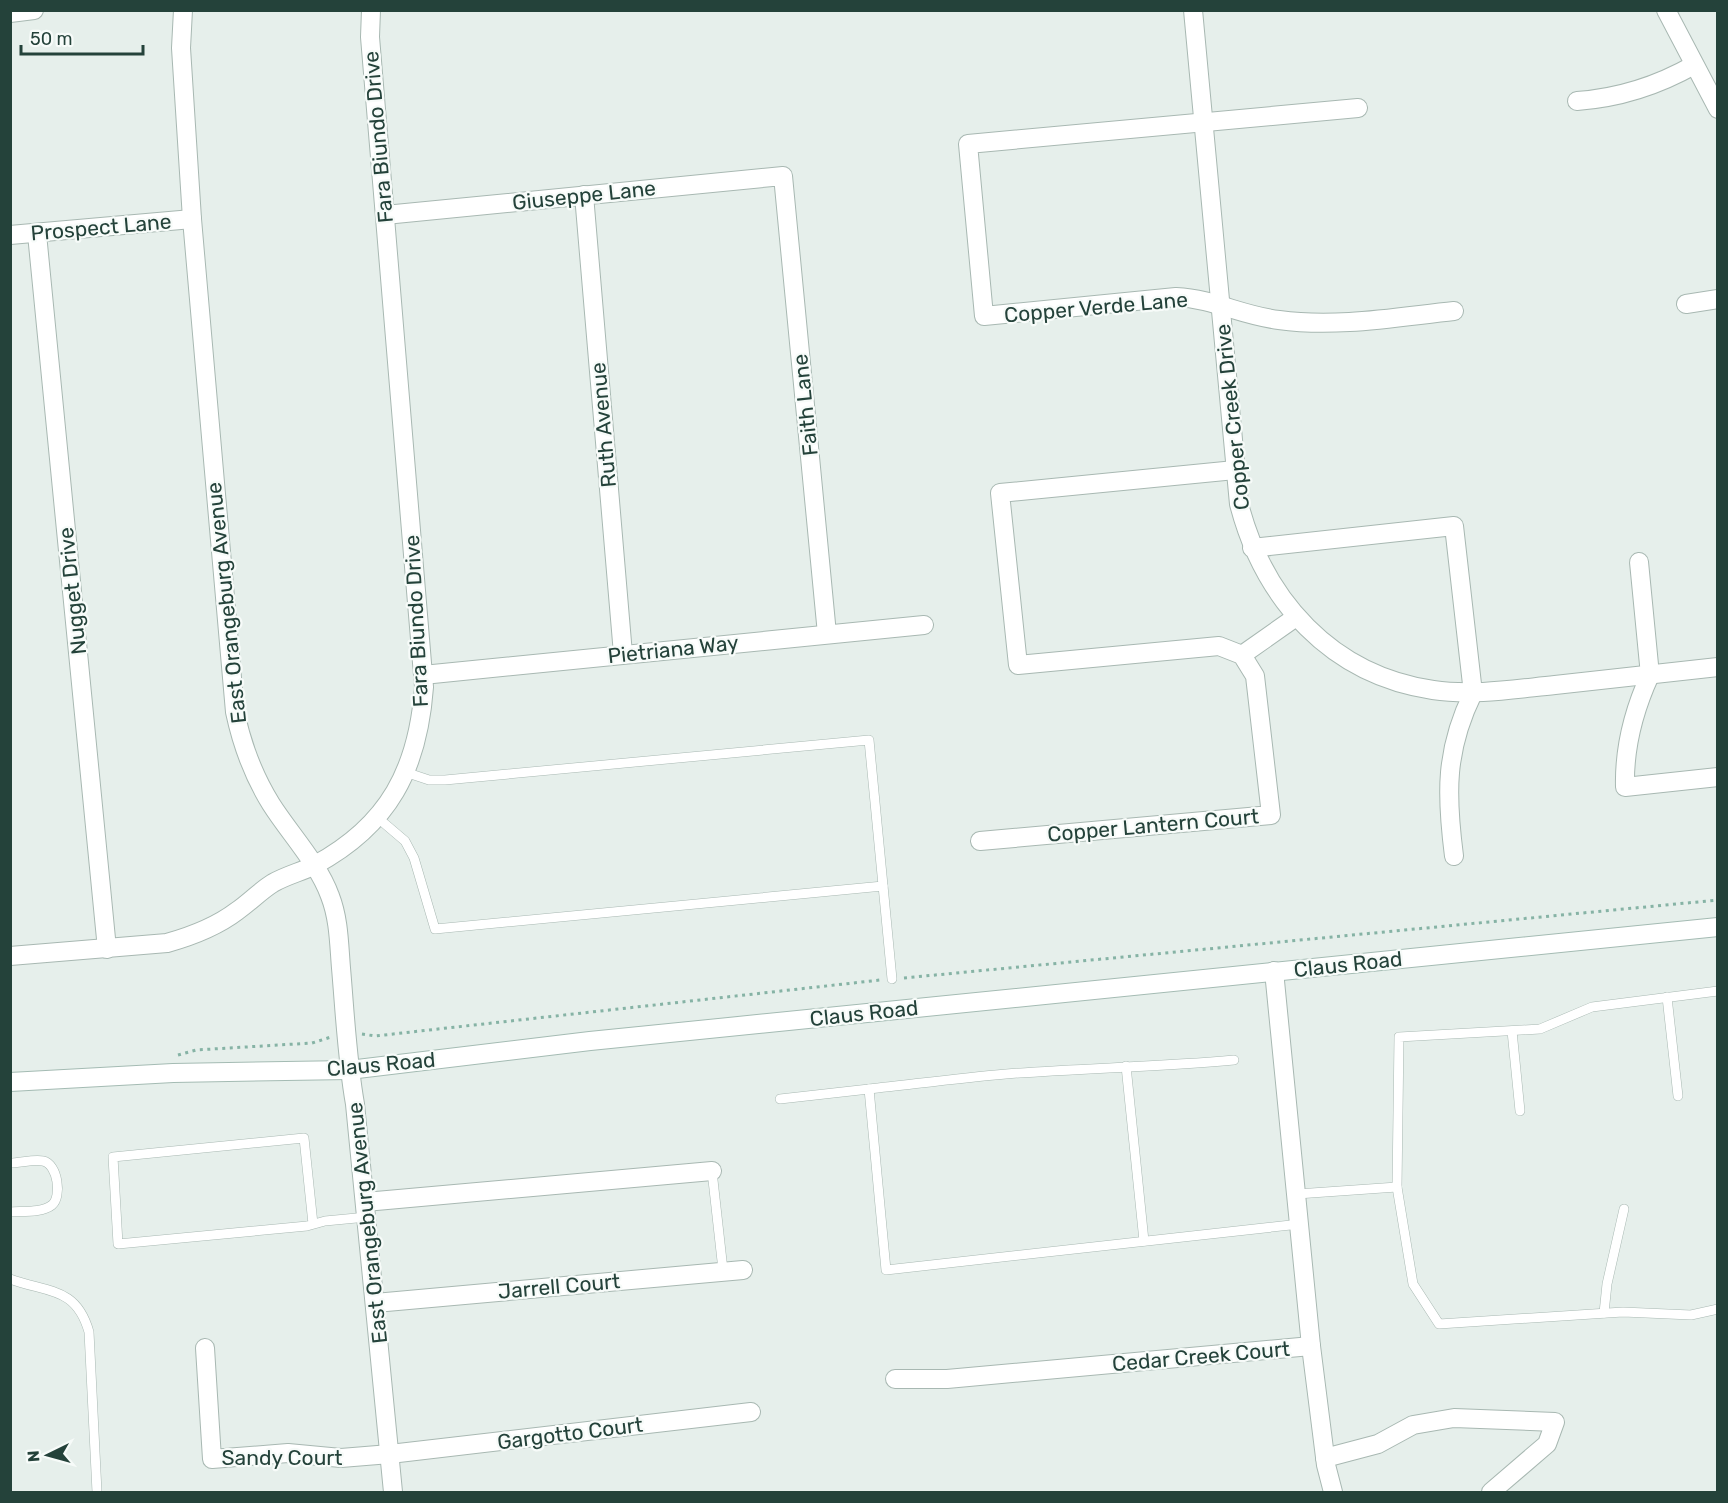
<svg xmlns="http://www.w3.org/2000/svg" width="1728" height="1503" viewBox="0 0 1728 1503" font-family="Rubik,sans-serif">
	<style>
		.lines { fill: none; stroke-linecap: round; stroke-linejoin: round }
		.service-casing { stroke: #a8b8b2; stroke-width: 10 }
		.minor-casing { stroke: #a8b8b2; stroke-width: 20 }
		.tertiary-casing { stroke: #a8b8b2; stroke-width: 20 }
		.secondary-casing { stroke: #a4bbb3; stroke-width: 20 }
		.path { stroke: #86b3a5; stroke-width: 3; stroke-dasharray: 3 4.5; stroke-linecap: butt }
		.service { stroke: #fff; stroke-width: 9 }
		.minor { stroke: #fff; stroke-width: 18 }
		.tertiary { stroke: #fff; stroke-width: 18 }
		.secondary { stroke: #fff; stroke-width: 18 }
		.labels { text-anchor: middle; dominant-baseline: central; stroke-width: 4.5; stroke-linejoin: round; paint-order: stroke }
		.street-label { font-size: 21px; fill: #24423a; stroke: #f7fbf9 }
	</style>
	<rect width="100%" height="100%" fill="#e6efeb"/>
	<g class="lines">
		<g class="service-casing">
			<g id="service">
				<path d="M405 772 429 780H445L869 740 892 979"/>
				<path d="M378 818 405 841 414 858 435 929 883 886"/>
				<path d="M1718 991 1592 1007 1540 1029 1399 1037 1397 1187 1413 1284 1439 1324 1623 1312 1691 1315 1718 1309"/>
				<path d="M1667 997 1678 1096"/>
				<path d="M1512 1031 1520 1111"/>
				<path d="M1234 1060C1158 1067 1082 1068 1006 1074 960 1078 915 1084 869 1089L886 1270 1300 1224"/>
				<path d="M1126 1066 1144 1241"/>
				<path d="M780 1099 869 1089"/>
				<path d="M10 1163C20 1163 34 1159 43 1161 58 1164 62 1197 52 1205 42 1213 23 1211 10 1212"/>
				<path d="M712 1171 723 1270"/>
				<path d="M1297 1194 1397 1187"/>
				<path d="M313 1224 304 1138 113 1157 118 1244 307 1226 325 1221 367 1217"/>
				<path d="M10 1279C47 1293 76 1286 89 1332L97 1492"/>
				<path d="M1604 1313 1607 1284 1624 1209"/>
			</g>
		</g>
		<g class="minor-casing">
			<g id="minor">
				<path d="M1193 10 1239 504C1264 600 1331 675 1433 690 1473 696 1515 689 1555 685 1609 679 1663 673 1718 667"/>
				<path d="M1666 10 1718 109"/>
				<path d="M10 13 34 10"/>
				<path d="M1577 101C1619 98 1657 86 1694 65"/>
				<path d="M1358 108 968 144 984 316 1176 297C1214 299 1243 316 1279 320 1337 328 1397 317 1454 311"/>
				<path d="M584 195 623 654"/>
				<path d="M385 215 783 176 827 634"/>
				<path d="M37 234 107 949"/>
				<path d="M10 235 192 219"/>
				<path d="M1686 304 1718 299"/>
				<path d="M1252 548 1454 526 1473 693"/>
				<path d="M1639 562 1650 675"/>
				<path d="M1242 655 1296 617"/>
				<path d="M423 675 924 625"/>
				<path d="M1650 675C1633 712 1624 747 1625 787L1718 777"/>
				<path d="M980 841 1271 815 1255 676 1242 655 1219 646 1018 665 1000 493 1235 470"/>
				<path d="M1454 856C1446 794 1445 750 1473 693"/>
				<path d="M10 956 167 943C192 936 216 927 237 911 250 902 260 891 273 883 287 875 301 872 315 865 389 825 418 769 424 687L370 37 371 10"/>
				<path d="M1274 971 1311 1346 1326 1465 1333 1492"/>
				<path d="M365 1202 712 1171"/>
				<path d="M375 1303 743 1270"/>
				<path d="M205 1348 212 1459 288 1453 341 1458 390 1454 751 1412"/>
				<path d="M895 1379H947L1311 1346"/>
				<path d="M1325 1458 1378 1444 1413 1425 1454 1418 1555 1422 1547 1444 1491 1492"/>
			</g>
		</g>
		<g class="tertiary-casing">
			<path id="tertiary" d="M183 10 181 48 192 219 235 712C242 745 253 775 271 804 290 834 318 863 330 896 339 919 339 944 341 968 345 1014 347 1059 355 1104L393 1492"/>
		</g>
		<g class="secondary-casing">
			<path id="secondary" d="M10 1082 173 1073 349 1070 590 1041 1718 927"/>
		</g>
		<g class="path">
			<path d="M904 978 1718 900"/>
			<path d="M362 1034 375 1036 880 980"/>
			<path d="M178 1055 196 1050 312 1043 331 1037"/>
		</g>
		<use href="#service" class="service"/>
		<use href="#minor" class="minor"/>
		<use href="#tertiary" class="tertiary"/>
		<use href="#secondary" class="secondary"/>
	</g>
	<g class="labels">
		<g class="street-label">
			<text transform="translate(378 137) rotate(-95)">Fara Biundo Drive</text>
			<text transform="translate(584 195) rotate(-6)">Giuseppe Lane</text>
			<text transform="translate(101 227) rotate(-5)">Prospect Lane</text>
			<text transform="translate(1096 307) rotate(-5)">Copper Verde Lane</text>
			<text transform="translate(805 405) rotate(-96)">Faith Lane</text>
			<text transform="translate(1232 417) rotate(-96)">Copper Creek Drive</text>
			<text transform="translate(603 425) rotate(-95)">Ruth Avenue</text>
			<text transform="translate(72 591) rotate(-96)">Nugget Drive</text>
			<text transform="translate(226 603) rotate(-96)">East Orangeburg Avenue</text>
			<text transform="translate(416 621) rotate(-93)">Fara Biundo Drive</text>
			<text transform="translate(673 649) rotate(-6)">Pietriana Way</text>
			<text transform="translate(1153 825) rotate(-5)">Copper Lantern Court</text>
			<text transform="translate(1348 964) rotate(-6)">Claus Road</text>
			<text transform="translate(864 1013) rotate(-6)">Claus Road</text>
			<text transform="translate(381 1064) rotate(-5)">Claus Road</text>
			<text transform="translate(367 1223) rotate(-96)">East Orangeburg Avenue</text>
			<text transform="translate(559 1286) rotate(-5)">Jarrell Court</text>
			<text transform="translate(1201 1356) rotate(-5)">Cedar Creek Court</text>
			<text transform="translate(570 1433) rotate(-7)">Gargotto Court</text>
			<text x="282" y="1457">Sandy Court</text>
		</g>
	</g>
	<rect width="1728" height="1503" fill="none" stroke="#24423a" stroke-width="24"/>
	<g transform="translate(48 1455) rotate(265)" stroke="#f7fbf9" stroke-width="4.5" paint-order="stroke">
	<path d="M0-4.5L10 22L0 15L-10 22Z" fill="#24423a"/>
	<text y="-9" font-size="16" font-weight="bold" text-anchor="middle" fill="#24423a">N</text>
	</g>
	<path d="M21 45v9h122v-9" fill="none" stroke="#24423a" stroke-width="3"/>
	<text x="30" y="45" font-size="18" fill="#24423a" stroke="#f7fbf9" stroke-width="4.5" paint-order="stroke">50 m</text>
</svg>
